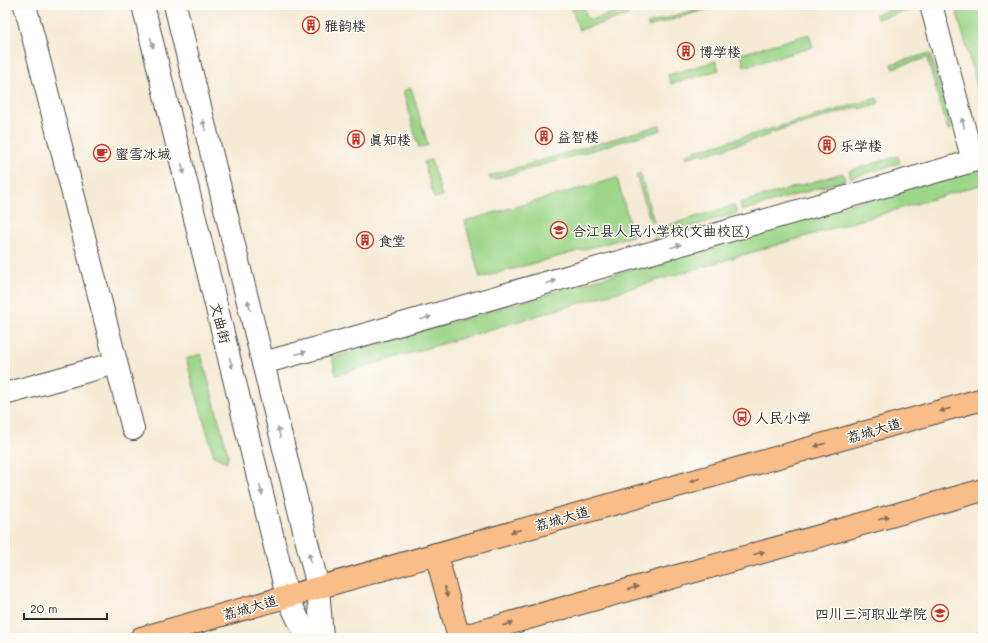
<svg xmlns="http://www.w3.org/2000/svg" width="988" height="643" viewBox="0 0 988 643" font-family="Mali,'LXGW WenKai TC',sans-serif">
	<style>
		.green { fill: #9dd689; stroke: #64805a }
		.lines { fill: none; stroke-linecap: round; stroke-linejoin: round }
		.minor-casing { stroke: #494844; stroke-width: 24 }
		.major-casing { stroke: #494844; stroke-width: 24 }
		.minor { stroke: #fff; stroke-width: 22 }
		.major { stroke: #f8bd89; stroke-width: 22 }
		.oneway { fill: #a0a0a0 }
		.oneway2 { fill: #876d55 }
		.labels { text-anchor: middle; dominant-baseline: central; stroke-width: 3; stroke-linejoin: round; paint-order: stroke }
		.poi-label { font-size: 14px; fill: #2b2b2b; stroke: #fdfcf7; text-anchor: start }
		.street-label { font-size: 14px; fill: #2b2b2b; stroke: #fdfcf7 }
	</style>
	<rect width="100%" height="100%" fill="#fdfcf7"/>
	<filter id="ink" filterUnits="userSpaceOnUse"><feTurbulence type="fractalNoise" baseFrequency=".025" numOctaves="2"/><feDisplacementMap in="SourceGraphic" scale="8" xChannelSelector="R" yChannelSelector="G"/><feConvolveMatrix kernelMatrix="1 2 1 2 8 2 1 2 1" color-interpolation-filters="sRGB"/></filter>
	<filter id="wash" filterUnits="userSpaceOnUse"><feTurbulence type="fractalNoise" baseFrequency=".012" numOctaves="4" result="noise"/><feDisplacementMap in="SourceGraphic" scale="16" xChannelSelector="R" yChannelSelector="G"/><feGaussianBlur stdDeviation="0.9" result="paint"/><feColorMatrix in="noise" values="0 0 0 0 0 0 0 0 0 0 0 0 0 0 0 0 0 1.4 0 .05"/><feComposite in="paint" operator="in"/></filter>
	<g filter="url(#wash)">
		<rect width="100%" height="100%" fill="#f5ead4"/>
		<g class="green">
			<path d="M571 5H583L587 17 591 20 623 10 627 11 628 15 579 30Z"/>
			<path d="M710 5H721L648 27 647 24Z"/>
			<path d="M907 5 923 6 877 19 876 14Z"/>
			<path d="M955 5H983V107L982 104Z"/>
			<path d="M809 34 813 47 744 67 741 54Z"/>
			<path d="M930 53 952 129 948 130 927 58 892 68 891 64Z"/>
			<path d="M716 61 719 70 671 84 668 75Z"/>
			<path d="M411 88 428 145 419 148 403 91Z"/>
			<path d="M877 98 879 103 859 109V107L769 133V135L704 155 703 153 686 158 685 154Z"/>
			<path d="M660 125 661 130 491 180 489 176Z"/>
			<path d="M898 156 900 163 851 178 849 171Z"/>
			<path d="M983 156V184L336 375 332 358 963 171 976 164Z"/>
			<path d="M431 160 442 196 434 198 424 162Z"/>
			<path d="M640 173 654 222 651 223 636 175Z"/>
			<path d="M843 173 845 180 742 211 740 203Z"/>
			<path d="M617 178 633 236 480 278 465 221Z"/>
			<path d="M734 205 737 213 655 237 653 230Z"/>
			<path d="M201 354 228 454 227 462 214 456 186 359Z"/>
		</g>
	</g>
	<g filter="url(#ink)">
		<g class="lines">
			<g class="minor-casing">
				<g id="minor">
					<path d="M25 5 133 429"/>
					<path d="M143 5 287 596 307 638"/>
					<path d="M175 5 318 587 322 638"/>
					<path d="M263 363 328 345 973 161 931 5"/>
					<path d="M5 394 116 363"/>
				</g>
			</g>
			<g class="major-casing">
				<g id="major">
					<path d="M436 554 459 638"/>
					<path d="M141 638 983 399"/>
					<path d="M457 638 983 490"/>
				</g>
			</g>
			<use href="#minor" class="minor"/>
			<use href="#major" class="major"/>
		</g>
		<defs><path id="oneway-solid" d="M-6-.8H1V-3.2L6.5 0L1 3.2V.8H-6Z"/></defs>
		<g class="oneway">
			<use href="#oneway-solid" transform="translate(152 43) rotate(76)"/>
			<use href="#oneway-solid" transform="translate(963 123) rotate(-105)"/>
			<use href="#oneway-solid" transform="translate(204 125) rotate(-104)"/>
			<use href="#oneway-solid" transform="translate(183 169) rotate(76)"/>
			<use href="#oneway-solid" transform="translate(676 246) rotate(-16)"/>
			<use href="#oneway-solid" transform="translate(551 282) rotate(-16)"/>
			<use href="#oneway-solid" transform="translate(249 305) rotate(-104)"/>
			<use href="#oneway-solid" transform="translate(426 318) rotate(-16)"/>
			<use href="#oneway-solid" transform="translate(301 353) rotate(-15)"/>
			<use href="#oneway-solid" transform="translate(231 363) rotate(76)"/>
			<use href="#oneway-solid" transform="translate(279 432) rotate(-103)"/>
			<use href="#oneway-solid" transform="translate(261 490) rotate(77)"/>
			<use href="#oneway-solid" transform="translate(310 558) rotate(-104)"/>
		</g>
		<g class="oneway2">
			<use href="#oneway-solid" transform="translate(945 410) rotate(164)"/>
			<use href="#oneway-solid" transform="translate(820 445) rotate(164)"/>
			<use href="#oneway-solid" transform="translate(695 480) rotate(164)"/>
			<use href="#oneway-solid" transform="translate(884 518) rotate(-16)"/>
			<use href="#oneway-solid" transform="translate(516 531) rotate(164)"/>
			<use href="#oneway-solid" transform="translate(759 553) rotate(-16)"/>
			<use href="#oneway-solid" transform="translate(633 588) rotate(-16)"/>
			<use href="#oneway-solid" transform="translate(446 592) rotate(75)"/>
			<use href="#oneway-solid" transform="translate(508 624) rotate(-16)"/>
		</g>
	</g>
	<defs>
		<g id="building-ring" transform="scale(0.9)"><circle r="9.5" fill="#fdfcf7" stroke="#c8321e" stroke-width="1.5"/><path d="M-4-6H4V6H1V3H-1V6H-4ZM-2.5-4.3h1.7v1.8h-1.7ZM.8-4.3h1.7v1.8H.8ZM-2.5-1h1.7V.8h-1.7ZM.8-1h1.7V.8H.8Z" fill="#c8321e"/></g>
		<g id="cafe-ring" transform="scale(0.9)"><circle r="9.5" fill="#fdfcf7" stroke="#c8321e" stroke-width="1.5"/><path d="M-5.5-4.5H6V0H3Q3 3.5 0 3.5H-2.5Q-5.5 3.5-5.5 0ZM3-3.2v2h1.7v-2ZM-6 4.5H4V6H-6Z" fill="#c8321e"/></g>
		<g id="school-ring" transform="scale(0.9)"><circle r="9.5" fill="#fdfcf7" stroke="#c8321e" stroke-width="1.5"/><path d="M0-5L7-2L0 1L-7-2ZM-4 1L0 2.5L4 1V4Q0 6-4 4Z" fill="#c8321e"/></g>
		<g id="bus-ring" transform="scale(0.9)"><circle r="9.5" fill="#fdfcf7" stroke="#c8321e" stroke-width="1.5"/><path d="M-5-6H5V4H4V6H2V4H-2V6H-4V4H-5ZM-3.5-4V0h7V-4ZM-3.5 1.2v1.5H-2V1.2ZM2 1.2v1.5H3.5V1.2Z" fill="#c8321e"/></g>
		<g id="university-ring" transform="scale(0.9)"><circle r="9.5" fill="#fdfcf7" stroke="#c8321e" stroke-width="1.5"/><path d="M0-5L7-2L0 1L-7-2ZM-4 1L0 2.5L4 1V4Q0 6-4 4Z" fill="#c8321e"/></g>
	</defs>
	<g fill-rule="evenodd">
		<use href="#building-ring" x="311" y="25"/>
		<use href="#building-ring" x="686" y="51"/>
		<use href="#building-ring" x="544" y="136"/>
		<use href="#building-ring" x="356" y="139"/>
		<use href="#building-ring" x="827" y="145"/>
		<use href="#cafe-ring" x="102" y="153"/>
		<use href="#school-ring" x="559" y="230"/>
		<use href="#building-ring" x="365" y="240"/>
		<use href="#bus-ring" x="742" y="417"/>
		<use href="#university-ring" x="940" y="613"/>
	</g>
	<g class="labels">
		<g class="poi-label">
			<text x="324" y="25">雅韵楼</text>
			<text x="699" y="51">博学楼</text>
			<text x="557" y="136">益智楼</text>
			<text x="369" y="139">真知楼</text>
			<text x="840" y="145">乐学楼</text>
			<text x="115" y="153">蜜雪冰城</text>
			<text x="572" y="230">合江县人民小学校(文曲校区)</text>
			<text x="378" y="240">食堂</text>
			<text x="755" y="417">人民小学</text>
			<text x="927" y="613" text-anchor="end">四川三河职业学院</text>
		</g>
		<g class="street-label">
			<text transform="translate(221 323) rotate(76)">文曲街</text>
			<text transform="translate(874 430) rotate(-16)">荔城大道</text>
			<text transform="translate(562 518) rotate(-16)">荔城大道</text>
			<text transform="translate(250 607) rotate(-16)">荔城大道</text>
		</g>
	</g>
	<rect width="988" height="643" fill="none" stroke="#fdfcf7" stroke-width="20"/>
	<path d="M24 613v6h83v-6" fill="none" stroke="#2b2b2b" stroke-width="2"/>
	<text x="30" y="613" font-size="12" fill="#2b2b2b" stroke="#fdfcf7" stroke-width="3" paint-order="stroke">20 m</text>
</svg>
